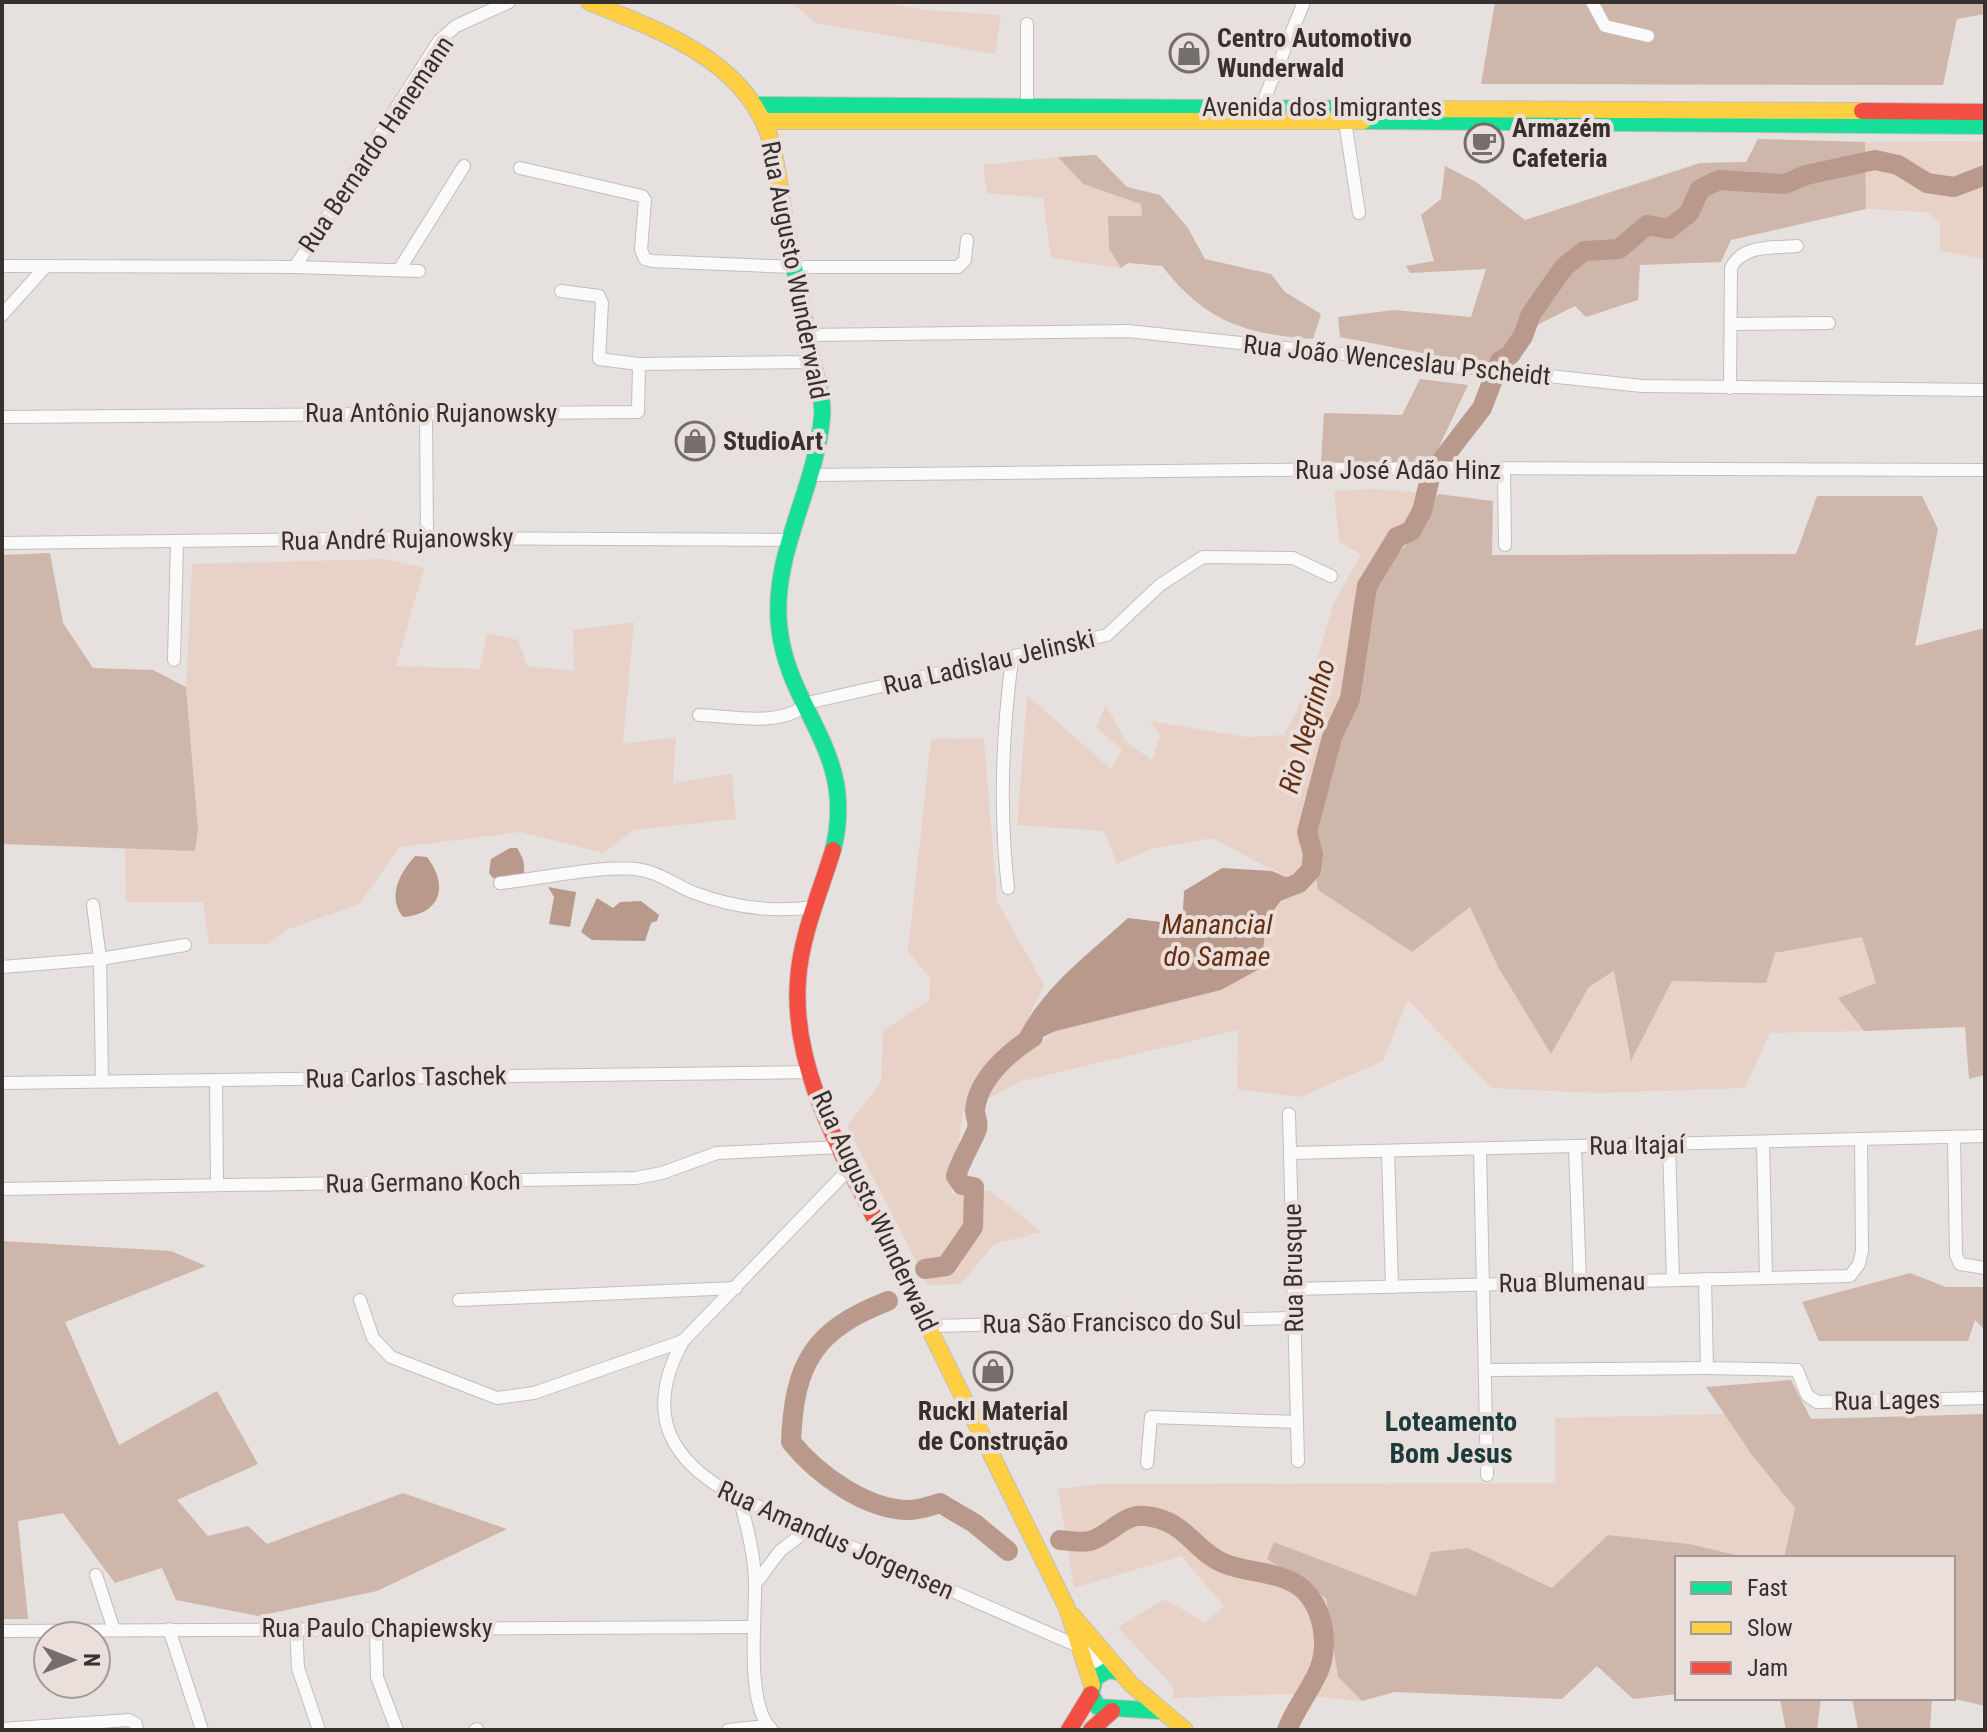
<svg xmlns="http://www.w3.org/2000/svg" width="1987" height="1732" viewBox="0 0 1987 1732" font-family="'Roboto Condensed',sans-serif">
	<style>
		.green { fill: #e8d2c8 }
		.forest { fill: #cfb6aa }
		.water { fill: #b8998b }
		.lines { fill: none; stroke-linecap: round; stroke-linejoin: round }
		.river { stroke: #b8998b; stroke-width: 20 }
		.street-casing { stroke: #c3bebc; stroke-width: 14 }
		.fast-casing { stroke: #c3bebc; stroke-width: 18 }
		.slow-casing { stroke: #c3bebc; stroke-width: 18 }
		.jam-casing { stroke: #c3bebc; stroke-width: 18 }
		.street { stroke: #fbfafa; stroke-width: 12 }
		.fast { stroke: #16e098; stroke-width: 16 }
		.slow { stroke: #ffcf43; stroke-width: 16 }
		.jam { stroke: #f24e42; stroke-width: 16 }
		.labels { text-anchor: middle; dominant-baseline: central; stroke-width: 8; stroke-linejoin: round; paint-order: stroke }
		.poi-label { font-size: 26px; font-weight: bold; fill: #36312f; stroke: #eadfda; text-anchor: start }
		.street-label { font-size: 26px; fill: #36312f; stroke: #eadfda }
		.water-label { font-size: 28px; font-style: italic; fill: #662f12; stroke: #eadfda }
		.neighbourhood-label { font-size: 28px; font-weight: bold; fill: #193b3b; stroke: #eadfda }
	</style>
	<rect width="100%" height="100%" fill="#e6e0de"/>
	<g class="green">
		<path d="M791 2H880L925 10 1001 15 995 54 816 23Z"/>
		<path d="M1985 141V259L1940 251V223L1928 212 1866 209 1865 142Z"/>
		<path d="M1058 157 1083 184 1141 203 1142 217H1108L1109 249 1121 268 1051 258 1043 198 987 193 983 165Z"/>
		<path d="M1373 489 1438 494 1404 547 1354 601 1344 687 1306 806 1470 906 1498 967 1551 1054 1589 987 1615 971 1632 1060 1672 981 1766 982 1775 953 1862 937 1876 984 1838 998 1864 1031 1770 1033 1745 1088 1596 1093 1491 1088 1408 1000 1383 1061 1300 1097 1237 1089 1238 1030 1021 1081 963 1112 951 1195 989 1190 1042 1232 994 1244 961 1284 928 1285 847 1126 881 1082 883 1031 929 1000 930 978 908 951 931 739 984 738 997 901 1044 985 1005 1068 1056 1031 1221 990 1263 967C1263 919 1268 917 1298 883L1212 838 1151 849 1117 864 1104 831 1017 825 1027 695 1111 769 1122 750 1096 727 1106 705 1126 742 1152 760 1160 736 1150 721 1246 737 1284 735 1310 685 1333 605 1361 554 1339 542 1334 491Z"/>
		<path d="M385 559 424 568 396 666 480 669 487 633 518 640 527 666 574 671 573 630 634 622 623 744 676 737 673 784 732 773 736 819 634 830 603 853 521 832 400 847 359 904 286 930 268 944H209L203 902H126L125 849 195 850 198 829 186 687 192 564Z"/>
		<path d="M1725 1414 1795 1508 1784 1558H1738L1608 1535 1552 1588 1467 1548 1416 1596 1275 1542 1267 1559 1326 1598 1338 1677 1362 1701 1285 1694 1173 1698V1687L1118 1627 1165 1599 1205 1623 1224 1606 1181 1556 1074 1588 1058 1489 1100 1484 1555 1483V1418Z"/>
	</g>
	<g class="forest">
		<path d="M1495 2H1985V14L1957 19 1943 85 1481 84Z"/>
		<path d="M1758 139 1865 142 1866 209 1731 240 1721 262 1640 265 1638 300 1586 317 1575 306 1535 326 1519 360 1489 366 1340 337 1338 317 1394 310 1471 317 1486 269 1410 273 1406 266 1434 261 1421 215 1441 199 1445 166 1476 182 1525 220 1700 163 1746 162Z"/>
		<path d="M1096 155 1127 187 1160 195 1188 228 1205 259 1271 274 1285 292 1321 314 1313 339C1244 334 1206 322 1162 266L1128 263 1121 268 1109 249 1108 216H1142L1141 204 1083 184 1058 157Z"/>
		<path d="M1420 379 1468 385 1430 466 1321 462 1324 413 1402 415Z"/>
		<path d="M1438 494 1493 501 1492 555 1796 554 1817 496H1922L1938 529 1915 646 1985 628V1075L1969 1079 1965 1027 1864 1031 1838 998 1876 983 1862 937 1775 953 1766 983 1672 981 1631 1061 1614 971 1589 987 1551 1054 1498 967 1470 907 1412 952 1318 890 1306 806 1344 687 1354 601 1404 547Z"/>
		<path d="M50 553 63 623 93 668 153 670 186 687 198 829 195 851 2 844V555Z"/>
		<path d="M2 1241 171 1251 206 1266 65 1322 119 1445 217 1391 258 1464 177 1500 208 1536 248 1526 267 1544 403 1493 507 1529 377 1591 258 1616 176 1600 162 1568 115 1583 63 1513 18 1521 28 1619H2Z"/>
		<path d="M1910 1273 1946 1287H1985V1330L1975 1320 1968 1341H1819L1802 1302Z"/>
		<path d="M1791 1380 1811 1419 1985 1414V1706L1950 1698 1953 1558H1784L1795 1508 1752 1455 1706 1387Z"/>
		<path d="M1608 1535 1689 1544 1749 1558H1677V1694L1633 1699 1597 1666 1562 1699 1395 1692 1362 1701 1338 1677 1326 1598 1267 1559 1274 1542 1416 1596 1431 1552 1468 1548 1552 1588Z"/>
		<path d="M1773 1698H1821L1817 1730H1786L1780 1700Z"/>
		<path d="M1852 1698H1932L1930 1730H1858Z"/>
	</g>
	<g class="water">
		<path d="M510 848H517C523 857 526 866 523 876L493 878 489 873 491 859Z"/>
		<path d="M415 856 427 857C449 886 441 914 403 917 387 897 399 874 415 856Z"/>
		<path d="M1222 868 1272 871 1299 883C1267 911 1263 926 1263 967L1221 990 1056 1031 1012 1051C1034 994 1084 958 1128 918L1161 922 1183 911 1184 891Z"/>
		<path d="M548 887 576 892 570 927 549 924 554 897Z"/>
		<path d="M597 898 613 908 620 902 641 901 659 915 657 921 651 923 645 941 592 940 581 932Z"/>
	</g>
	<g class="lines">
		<g class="river">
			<path d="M1273 893 1299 883 1311 870 1313 854 1307 832 1332 737 1350 699 1367 586 1397 537 1411 531 1422 511 1431 474 1482 408 1500 361 1510 355 1523 336 1531 314 1564 267 1584 251 1619 249 1647 225 1669 229 1689 213 1700 189 1719 180 1785 184 1806 175 1875 160 1898 165 1927 183 1954 187 1985 175"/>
			<path d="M925 1269 946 1266 973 1227 974 1187 962 1185 956 1176C961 1159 971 1145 977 1129 979 1122 975 1117 975 1110 978 1079 1009 1052 1033 1037"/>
			<path d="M888 1301C813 1330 794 1364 791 1442 817 1474 866 1510 909 1510 919 1510 931 1506 940 1503L974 1523 1008 1551"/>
			<path d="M1060 1540C1069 1541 1082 1543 1090 1541 1109 1536 1124 1513 1145 1516 1186 1520 1193 1550 1223 1563 1244 1572 1268 1571 1288 1580 1321 1593 1331 1639 1319 1670 1310 1691 1295 1709 1287 1730"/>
		</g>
		<g class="street-casing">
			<g id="street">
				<path d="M1592 2 1605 26 1648 36"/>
				<path d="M1027 24V105"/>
				<path d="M1261 107 1304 2"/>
				<path d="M1345 121 1359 213"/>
				<path d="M520 168 642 196 645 200 641 250 645 259 652 261 794 267H958L965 260 967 240"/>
				<path d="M2 266 295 267 439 41 456 26 509 2"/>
				<path d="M295 267 419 271"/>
				<path d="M399 270 464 166"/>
				<path d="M561 291 599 296 602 303 599 359 639 364"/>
				<path d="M2 315 46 266"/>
				<path d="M1732 324 1829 323"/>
				<path d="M808 335 1128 331 1642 386 1985 390"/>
				<path d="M1730 388 1731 268C1742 244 1775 248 1797 246"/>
				<path d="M426 413 427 538"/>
				<path d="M2 417 638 412 639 364 813 362"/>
				<path d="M1504 470 1505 545"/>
				<path d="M811 475 1439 468 1985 470"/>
				<path d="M2 543 427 538 792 540"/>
				<path d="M174 660 177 542"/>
				<path d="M699 715C731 716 783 728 807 703L1107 635 1160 585 1203 557 1293 558 1331 576"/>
				<path d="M500 883C540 879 605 864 642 870 660 873 675 885 692 892 731 907 772 913 814 907"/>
				<path d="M1008 888C999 810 1002 736 1012 659"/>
				<path d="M93 905 100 959 102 1081"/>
				<path d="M2 967 100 959 185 945"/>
				<path d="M216 1080 217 1185"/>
				<path d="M2 1083 810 1072"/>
				<path d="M1289 1114 1298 1461"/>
				<path d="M1954 1137 1956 1255 1960 1264 1985 1268"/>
				<path d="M1763 1142 1766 1277"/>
				<path d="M1669 1144 1673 1280"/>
				<path d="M1575 1146 1580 1282"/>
				<path d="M1480 1149 1487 1475"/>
				<path d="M1388 1151 1392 1287"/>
				<path d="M1290 1153 1985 1136"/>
				<path d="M851 1167 683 1341C643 1414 669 1462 739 1498L1078 1646 1108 1670"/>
				<path d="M2 1189 636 1178 662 1173 717 1153 840 1147"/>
				<path d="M1705 1279 1707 1368 1797 1370 1807 1395 1817 1402 1985 1398"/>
				<path d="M1293 1289 1850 1276 1859 1264 1862 1251 1861 1140"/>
				<path d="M360 1300 373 1338 391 1357 497 1398 534 1393 683 1341"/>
				<path d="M459 1300 736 1288"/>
				<path d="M929 1326 1294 1318"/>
				<path d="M1487 1370 1707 1368"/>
				<path d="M1147 1463 1151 1417 1297 1422"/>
				<path d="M739 1498C747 1525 755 1556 755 1584 756 1618 745 1705 772 1730"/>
				<path d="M96 1575 114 1630"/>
				<path d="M756 1583 780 1551 810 1528"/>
				<path d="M296 1627 298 1668 319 1730"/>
				<path d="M169 1629 202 1730"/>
				<path d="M376 1629 377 1677 397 1730"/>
				<path d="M2 1631 752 1627"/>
				<path d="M2 1729 129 1720 136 1724 137 1730"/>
				<path d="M475 1730 477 1729"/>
				<path d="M728 1730 768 1726"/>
			</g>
		</g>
		<g class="fast-casing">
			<g id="fast">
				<path d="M756 105 1386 109"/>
				<path d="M1363 121 1985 126"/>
				<path d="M786 226C795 272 804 318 813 364 817 380 824 401 822 417 816 488 772 553 779 625 787 711 858 751 833 850"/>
				<path d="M1120 1672 1108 1670 1095 1678 1091 1694 1098 1707 1161 1711"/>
			</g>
		</g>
		<g class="slow-casing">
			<g id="slow">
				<path d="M589 2C657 30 737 56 767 130 778 159 780 196 786 226"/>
				<path d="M1386 109 1862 111"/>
				<path d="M764 121H1363"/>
				<path d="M885 1239 1067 1608 1092 1685"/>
				<path d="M1073 1616 1131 1684 1185 1730"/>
			</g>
		</g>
		<g class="jam-casing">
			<g id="jam">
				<path d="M1862 111 1985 112"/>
				<path d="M833 850C820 893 801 935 798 980 791 1073 846 1159 885 1239"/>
				<path d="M1069 1730 1091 1694"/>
				<path d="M1091 1730 1112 1711"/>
			</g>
		</g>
		<use href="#street" class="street"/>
		<use href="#fast" class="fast"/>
		<use href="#slow" class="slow"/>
		<use href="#jam" class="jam"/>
	</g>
	<defs>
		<g id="shop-ring" transform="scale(2)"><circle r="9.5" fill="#eadfda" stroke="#746e6c" stroke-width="1.5"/><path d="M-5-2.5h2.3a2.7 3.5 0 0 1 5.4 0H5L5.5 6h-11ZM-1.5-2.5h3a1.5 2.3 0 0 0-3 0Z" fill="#746e6c"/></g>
		<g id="cafe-ring" transform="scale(2)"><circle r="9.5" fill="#eadfda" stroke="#746e6c" stroke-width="1.5"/><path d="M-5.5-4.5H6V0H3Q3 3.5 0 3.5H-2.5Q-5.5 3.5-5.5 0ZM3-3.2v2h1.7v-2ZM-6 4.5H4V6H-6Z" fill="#746e6c"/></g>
	</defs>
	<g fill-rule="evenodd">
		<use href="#shop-ring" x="1189" y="53"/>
		<use href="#cafe-ring" x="1484" y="143"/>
		<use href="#shop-ring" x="695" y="441"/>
		<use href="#shop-ring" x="993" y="1371"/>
	</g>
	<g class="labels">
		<g class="poi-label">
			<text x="1217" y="38">Centro Automotivo<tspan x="1217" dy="30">Wunderwald</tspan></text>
			<text x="1512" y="128">Armazém<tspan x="1512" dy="30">Cafeteria</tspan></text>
			<text x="723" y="441">StudioArt</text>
			<text x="993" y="1411" text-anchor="middle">Ruckl Material<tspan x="993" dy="30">de Construção</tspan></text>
		</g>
		<g class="street-label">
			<text x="1322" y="107">Avenida dos Imigrantes</text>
			<text transform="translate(376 144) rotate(-56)">Rua Bernardo Hanemann</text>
			<text transform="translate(795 270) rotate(79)">Rua Augusto Wunderwald</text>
			<text transform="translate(1397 360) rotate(6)">Rua João Wenceslau Pscheidt</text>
			<text x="431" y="413">Rua Antônio Rujanowsky</text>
			<text x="1398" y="470">Rua José Adão Hinz</text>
			<text transform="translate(397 539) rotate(-1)">Rua André Rujanowsky</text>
			<text transform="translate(989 662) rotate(-13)">Rua Ladislau Jelinski</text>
			<text transform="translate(406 1077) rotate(-1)">Rua Carlos Taschek</text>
			<text transform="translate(1637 1145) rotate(-1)">Rua Itajaí</text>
			<text transform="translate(423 1182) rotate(-1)">Rua Germano Koch</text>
			<text transform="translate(875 1211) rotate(65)">Rua Augusto Wunderwald</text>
			<text transform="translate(1293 1268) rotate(-91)">Rua Brusque</text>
			<text transform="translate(1572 1282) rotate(-1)">Rua Blumenau</text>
			<text transform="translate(1112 1322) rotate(-1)">Rua São Francisco do Sul</text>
			<text transform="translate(1887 1400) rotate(-1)">Rua Lages</text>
			<text transform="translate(836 1540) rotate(24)">Rua Amandus Jorgensen</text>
			<text x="377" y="1628">Rua Paulo Chapiewsky</text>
		</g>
		<g class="water-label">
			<text transform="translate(1307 726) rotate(-74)">Rio Negrinho</text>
			<text x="1217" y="924">Manancial<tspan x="1217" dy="32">do Samae</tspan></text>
		</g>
		<g class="neighbourhood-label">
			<text x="1451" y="1421">Loteamento<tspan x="1451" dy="32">Bom Jesus</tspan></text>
		</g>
	</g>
	<rect width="1987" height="1732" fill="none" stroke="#36312f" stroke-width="8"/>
	<rect x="1675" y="1556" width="280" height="144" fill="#eadfda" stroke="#a29996" stroke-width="2"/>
	<rect x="1691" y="1582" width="40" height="12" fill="#16e098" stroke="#a29996" stroke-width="2"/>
	<text x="1747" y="1596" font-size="24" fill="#36312f">Fast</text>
	<rect x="1691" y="1622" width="40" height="12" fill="#ffcf43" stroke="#a29996" stroke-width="2"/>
	<text x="1747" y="1636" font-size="24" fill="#36312f">Slow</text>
	<rect x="1691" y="1662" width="40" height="12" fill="#f24e42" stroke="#a29996" stroke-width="2"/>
	<text x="1747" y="1676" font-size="24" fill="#36312f">Jam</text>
	<g transform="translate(72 1660) rotate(90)"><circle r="38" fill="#eadfda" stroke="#a29996" stroke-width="2"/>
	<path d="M0-6L14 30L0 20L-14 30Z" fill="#746e6c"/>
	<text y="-12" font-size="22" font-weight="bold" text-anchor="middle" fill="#36312f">N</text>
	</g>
</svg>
